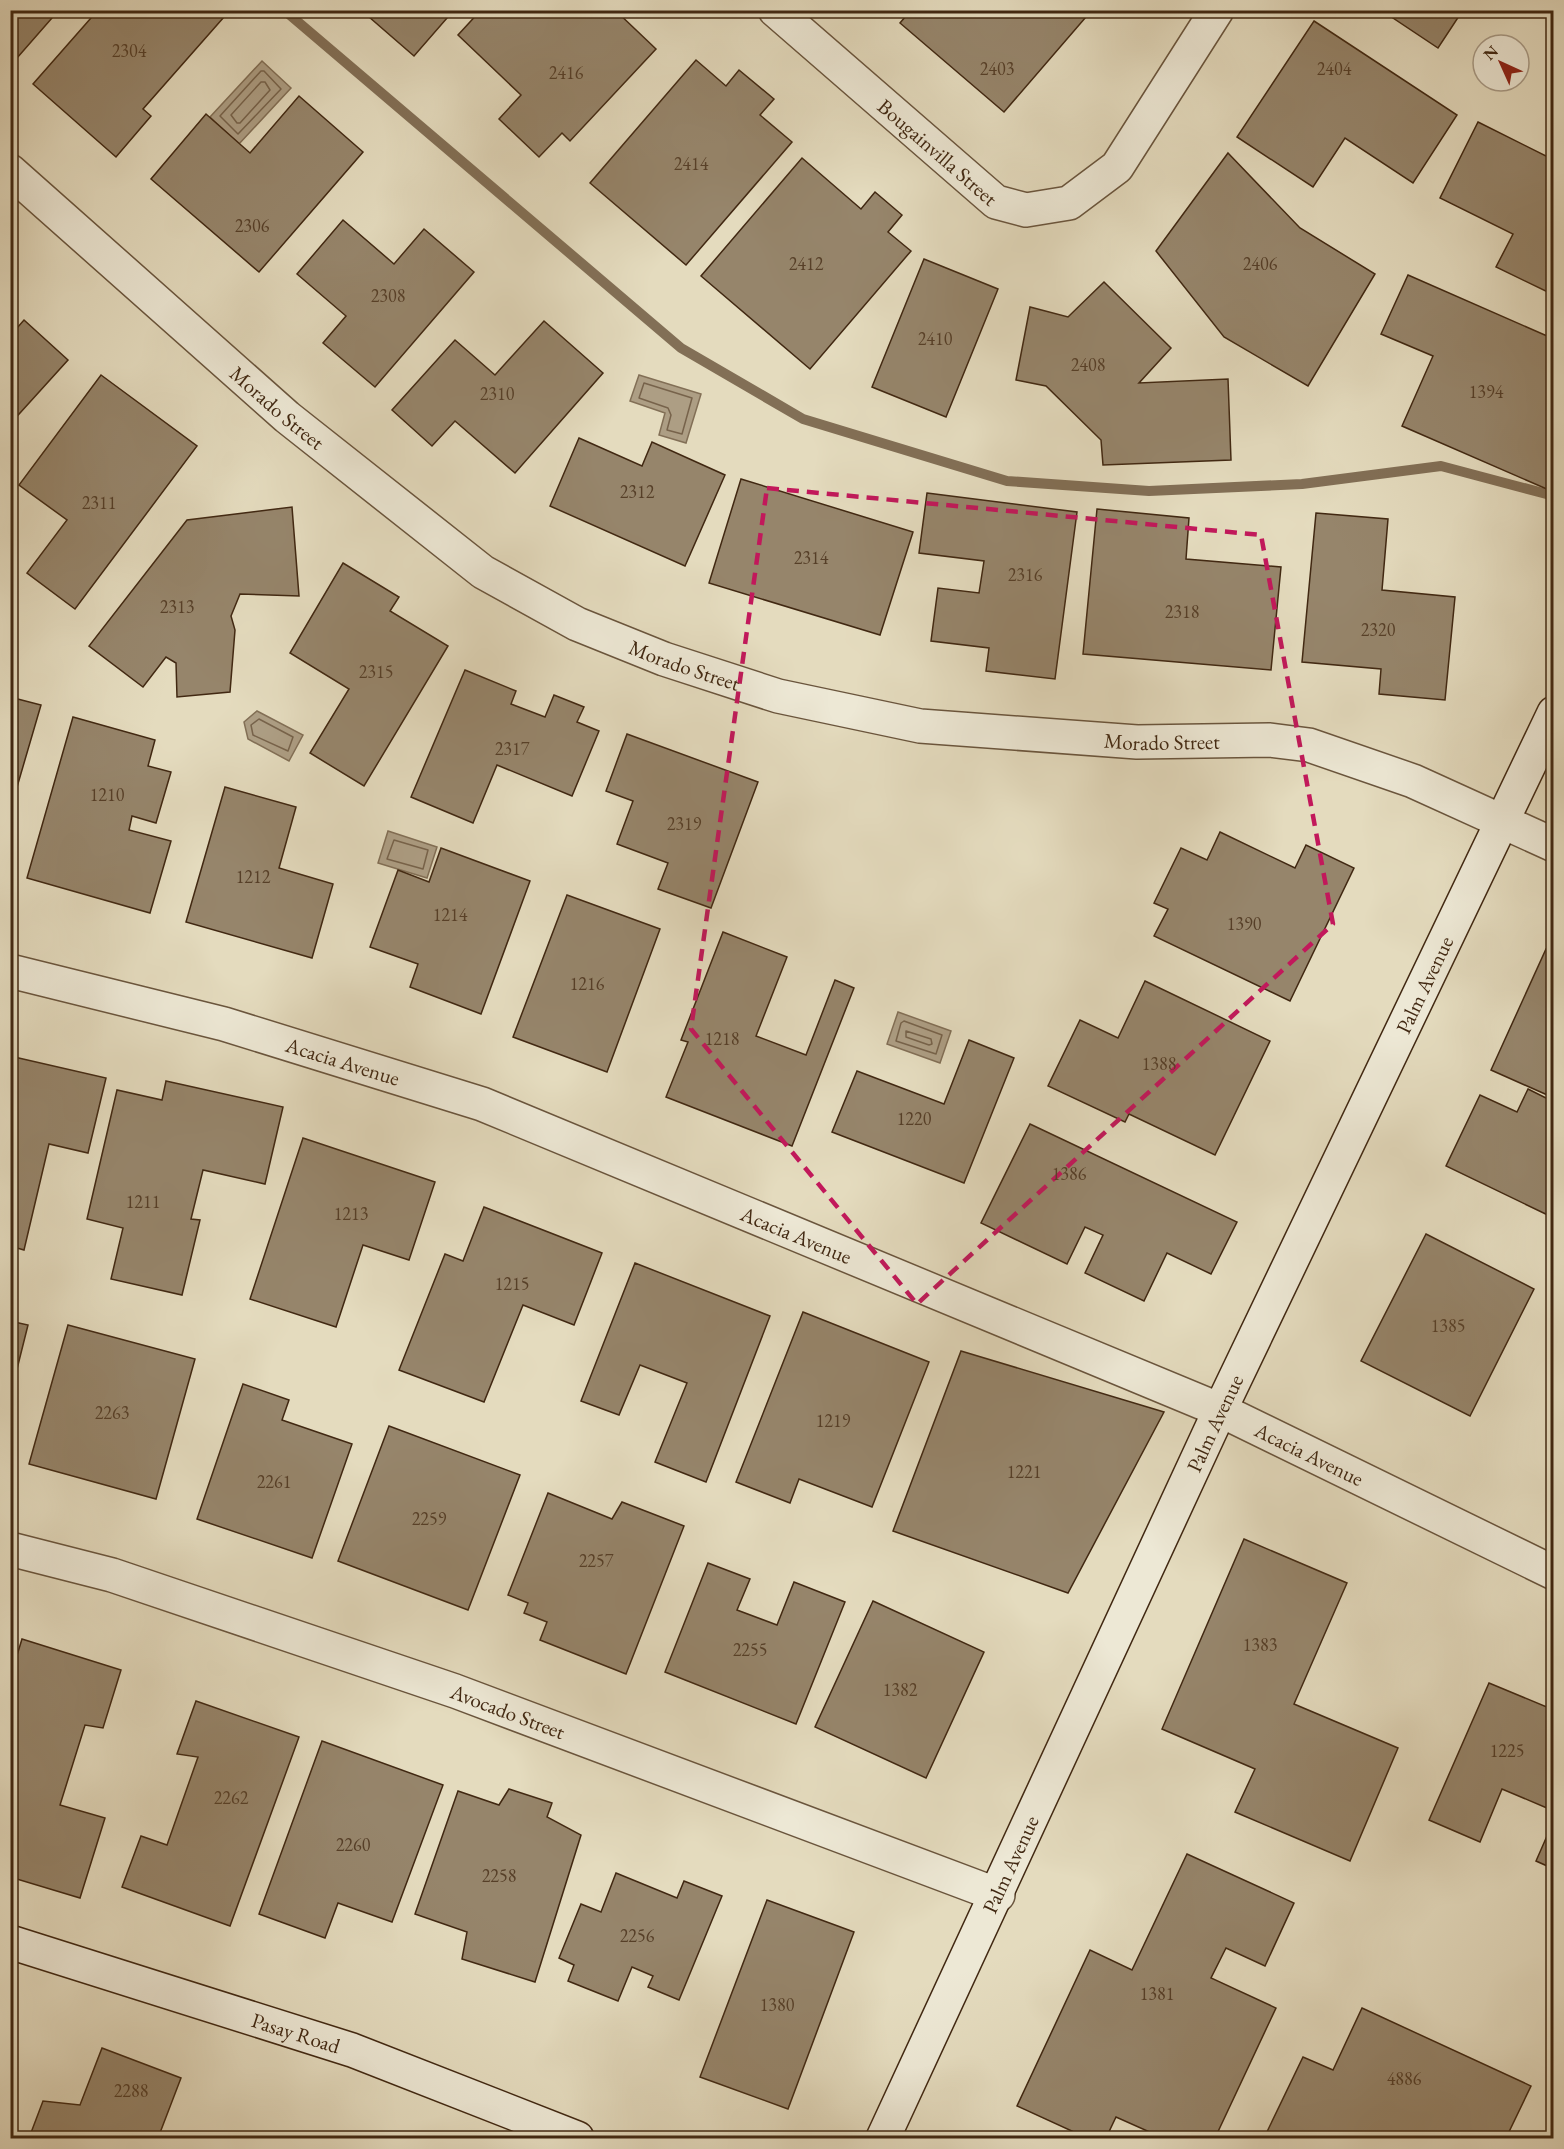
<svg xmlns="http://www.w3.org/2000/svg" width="1564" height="2149" viewBox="0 0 1564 2149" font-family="'EB Garamond',serif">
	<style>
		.water { fill: #ad9e84; stroke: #826f56; stroke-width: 1.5 }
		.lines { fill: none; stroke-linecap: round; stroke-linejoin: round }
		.shore { stroke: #77634b; stroke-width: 1.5 }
		.stream { stroke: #826f56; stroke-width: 10 }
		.building { fill: #96856b; stroke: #412812; stroke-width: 1.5 }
		.street-casing { stroke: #6a553d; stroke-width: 36 }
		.secondary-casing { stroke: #412812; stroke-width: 36 }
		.street { stroke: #ede8d5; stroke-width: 33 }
		.secondary { stroke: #ede8d5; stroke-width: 33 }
		.marked { fill: none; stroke: #c2185b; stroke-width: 4.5; stroke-dasharray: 12 8; stroke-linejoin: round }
		.labels { text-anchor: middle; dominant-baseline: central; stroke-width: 4.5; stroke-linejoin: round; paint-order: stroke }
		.number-label { font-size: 18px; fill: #563f28 }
		.street-label { font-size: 21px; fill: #412812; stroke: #ede8d5 }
	</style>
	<rect width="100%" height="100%" fill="#e4dbbe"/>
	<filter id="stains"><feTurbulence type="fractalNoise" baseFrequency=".00333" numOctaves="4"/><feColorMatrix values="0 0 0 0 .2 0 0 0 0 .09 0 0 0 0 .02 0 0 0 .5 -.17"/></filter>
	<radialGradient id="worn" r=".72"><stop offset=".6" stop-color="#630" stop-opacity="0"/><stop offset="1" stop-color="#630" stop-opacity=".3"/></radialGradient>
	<g class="water">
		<path d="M262 61 291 88 239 144 210 117Z"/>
		<path d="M639 375 701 394 686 443 659 435 665 413 630 401Z"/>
		<path d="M257 711 303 735 289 761 248 739 244 722Z"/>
		<path d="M388 831 437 847 427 878 378 863Z"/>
		<path d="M898 1012 951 1031 940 1063 887 1044Z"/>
	</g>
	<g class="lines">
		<g class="shore">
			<path d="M261 71H264L281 89 238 134 220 116Z"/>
			<path d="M261 82H265L270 90 240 123H237L231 115Z"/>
			<path d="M644 383 692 398 682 434 667 430 671 415 668 408 639 398Z"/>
			<path d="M259 719 293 737 288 751 253 735 251 725Z"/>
			<path d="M394 840 428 850 423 869 387 859Z"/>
			<path d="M904 1021 942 1035 936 1054 896 1041 901 1023Z"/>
			<path d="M906 1031 931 1039 932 1044 929 1045 906 1037Z"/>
		</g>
		<path class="stream" d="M284 10 681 348 803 419 1007 481 1149 491 1302 484 1441 466 1554 496"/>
	</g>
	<g class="building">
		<path d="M10 10H59L10 66Z"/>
		<path d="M98 10H217L224 17 143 109 151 116 116 157 33 84Z"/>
		<path d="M361 10H454L414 56Z"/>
		<path d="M481 10H615L656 49 570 141 562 133 539 157 499 119 521 95 458 35Z"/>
		<path d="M911 10H1092L1004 112 900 23Z"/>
		<path d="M1381 10H1463L1438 48Z"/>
		<path d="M1314 21 1457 115 1413 183 1345 138 1313 187 1237 137Z"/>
		<path d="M696 60 726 86 739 70 774 99 760 115 792 142 686 265 590 183Z"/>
		<path d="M299 96 363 152 259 272 151 179 206 114 250 153Z"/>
		<path d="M1478 122 1554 160V295L1496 267 1513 234 1440 198Z"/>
		<path d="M1228 153 1300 228 1375 274 1308 386 1224 337 1156 251Z"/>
		<path d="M802 158 861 209 875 192 902 215 888 232 911 251 810 369 701 276Z"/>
		<path d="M343 220 394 264 424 229 474 272 375 387 323 343 346 316 297 274Z"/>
		<path d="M924 259 998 289 946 417 872 387Z"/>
		<path d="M1408 275 1554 339V480L1549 490 1402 426 1433 356 1381 334Z"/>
		<path d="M1104 282 1171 348 1139 383 1228 379 1231 460 1103 465 1101 440 1046 386 1016 380 1030 307 1068 317Z"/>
		<path d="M24 320 68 360 10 424V336Z"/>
		<path d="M544 321 603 373 515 473 455 421 432 446 392 410 455 340 495 375Z"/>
		<path d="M101 375 197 446 75 609 27 573 67 520 19 485Z"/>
		<path d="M579 438 642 466 652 442 725 475 685 566 550 506Z"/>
		<path d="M741 479 913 532 880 635 709 583Z"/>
		<path d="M927 493 1077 512 1055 679 986 671 989 648 931 641 938 588 979 593 984 561 919 553Z"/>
		<path d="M292 507 299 596 240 594 231 616 235 630 230 692 177 697 176 663 166 657 143 687 89 646 187 520Z"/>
		<path d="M1097 509 1189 518 1186 559 1281 567 1271 670 1083 654Z"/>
		<path d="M1316 513 1388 519 1382 590 1455 597 1445 700 1379 694 1381 669 1302 662Z"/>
		<path d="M343 563 399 597 390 611 448 646 364 786 310 753 349 689 290 653Z"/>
		<path d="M465 670 516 691 511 704 545 717 554 695 584 707 577 722 599 731 572 796 497 765 473 823 411 797Z"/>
		<path d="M10 697 41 705 10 811Z"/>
		<path d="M73 717 155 740 148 766 171 772 156 823 132 816 129 830 171 841 150 913 27 878Z"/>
		<path d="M627 734 758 782 711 908 658 889 668 863 617 844 633 801 606 791Z"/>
		<path d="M225 787 296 807 279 868 333 884 312 958 186 922Z"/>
		<path d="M1220 832 1295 868 1306 845 1354 868 1290 1001 1154 936 1168 909 1154 903 1181 848 1207 860Z"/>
		<path d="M441 848 530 881 481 1014 410 987 418 964 370 947 398 870 429 882Z"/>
		<path d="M567 895 660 929 607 1072 513 1037Z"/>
		<path d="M723 932 787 957 756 1036 806 1055 835 980 854 988 792 1146 666 1097 688 1042 681 1040Z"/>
		<path d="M1546 949 1554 952V1098L1491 1070Z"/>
		<path d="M1145 981 1270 1041 1215 1155 1129 1114 1125 1122 1048 1086 1080 1020 1118 1038Z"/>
		<path d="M969 1040 1014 1058 964 1183 832 1132 857 1071 944 1104Z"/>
		<path d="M10 1056 106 1078 88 1153 49 1144 24 1250 10 1246Z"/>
		<path d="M166 1081 283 1107 265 1184 203 1170 191 1219 200 1220 182 1295 111 1279 123 1228 87 1219 117 1090 162 1100Z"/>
		<path d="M1528 1089 1554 1102V1146L1548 1158 1554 1161V1218L1446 1166 1480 1095 1517 1112Z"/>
		<path d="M1030 1124 1237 1222 1211 1274 1167 1253 1144 1301 1085 1273 1103 1235 1085 1227 1067 1264 981 1223Z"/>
		<path d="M303 1138 435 1182 409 1260 363 1245 336 1327 250 1299Z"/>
		<path d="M484 1207 602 1253 574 1325 523 1305 484 1402 399 1370 445 1254 463 1261Z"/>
		<path d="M1426 1234 1534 1289 1470 1416 1361 1361Z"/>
		<path d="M635 1263 770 1316 706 1482 655 1462 687 1383 640 1365 619 1415 581 1401Z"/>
		<path d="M803 1312 929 1362 872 1507 799 1479 790 1503 736 1482Z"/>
		<path d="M10 1321 28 1325 10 1397Z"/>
		<path d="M68 1325 195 1359 156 1499 29 1464Z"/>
		<path d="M961 1351 1164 1412 1068 1593 893 1531Z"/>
		<path d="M243 1384 289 1400 282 1420 352 1444 312 1558 197 1519Z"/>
		<path d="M389 1426 520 1475 468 1610 338 1561Z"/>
		<path d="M548 1493 612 1519 622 1502 684 1526 626 1674 540 1640 547 1622 524 1613 528 1603 508 1595Z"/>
		<path d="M1244 1539 1347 1583 1294 1704 1398 1748 1350 1861 1235 1812 1255 1769 1162 1729Z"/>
		<path d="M708 1563 750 1579 737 1610 777 1625 794 1582 845 1602 796 1724 665 1672Z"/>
		<path d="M873 1601 984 1652 926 1778 815 1727Z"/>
		<path d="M22 1639 121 1670 103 1728 85 1725 60 1805 105 1818 80 1898 10 1877V1678Z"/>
		<path d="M1489 1683 1554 1710V1811L1502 1789 1480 1842 1429 1820Z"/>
		<path d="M196 1701 299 1737 230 1926 122 1887 141 1836 167 1845 198 1757 177 1754Z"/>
		<path d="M322 1741 443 1785 392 1922 338 1903 325 1938 259 1914Z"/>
		<path d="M509 1789 552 1803 547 1817 581 1835 535 1982 462 1959 467 1932 415 1914 458 1791 499 1805Z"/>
		<path d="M1554 1820V1869L1536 1861Z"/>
		<path d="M1187 1854 1294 1903 1265 1966 1226 1948 1211 1978 1276 2008 1215 2138H1163L1116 2117 1106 2138H1087L1017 2106 1090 1950 1132 1970Z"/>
		<path d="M616 1873 677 1898 684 1881 722 1896 679 2000 648 1987 653 1976 632 1967 618 2001 568 1981 574 1965 559 1958 581 1904 601 1912Z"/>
		<path d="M767 1900 854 1932 788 2109 700 2077Z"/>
		<path d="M1362 2008 1531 2086 1506 2138H1428L1414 2132 1411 2138H1264L1303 2057 1333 2070Z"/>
		<path d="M102 2048 181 2078 158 2138H29L43 2101 80 2105Z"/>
	</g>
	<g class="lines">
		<g class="street-casing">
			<g id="street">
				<path id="s1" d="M775 10 996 202 1026 210 1069 203 1117 167 1217 10"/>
				<path id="s2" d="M10 171 287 417 483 572 577 624 664 659 778 696 920 726 1137 742 1270 740 1309 745 1413 781 1554 845"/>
				<path id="s3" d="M10 971 224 1024 482 1104 1220 1410 1554 1573"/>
				<path id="s4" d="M10 1549 112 1575 455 1691 998 1895"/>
			</g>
		</g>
		<g class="secondary-casing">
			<g id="secondary">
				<path id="s5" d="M10 1942 352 2050 577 2138"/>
				<path id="s6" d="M883 2138 1220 1410 1554 713"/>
			</g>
		</g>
		<use href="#street" class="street"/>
		<use href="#secondary" class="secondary"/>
	</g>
	<path class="marked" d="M767 488 1261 535 1333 924 917 1304 691 1029Z"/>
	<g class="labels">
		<g class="number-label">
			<text x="129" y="50">2304</text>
			<text x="997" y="68">2403</text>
			<text x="1334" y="68">2404</text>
			<text x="566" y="72">2416</text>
			<text x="691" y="163">2414</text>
			<text x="252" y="225">2306</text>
			<text x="806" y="263">2412</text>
			<text x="1260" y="263">2406</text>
			<text x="388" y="295">2308</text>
			<text x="935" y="338">2410</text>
			<text x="1088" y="364">2408</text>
			<text x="1486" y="391">1394</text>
			<text x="497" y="393">2310</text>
			<text x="637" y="491">2312</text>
			<text x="99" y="502">2311</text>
			<text x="811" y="557">2314</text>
			<text x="1025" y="574">2316</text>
			<text x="177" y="606">2313</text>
			<text x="1182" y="611">2318</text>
			<text x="1378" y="629">2320</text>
			<text x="376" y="671">2315</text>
			<text x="512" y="748">2317</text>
			<text x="107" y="794">1210</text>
			<text x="684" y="823">2319</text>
			<text x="253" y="876">1212</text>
			<text x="450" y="914">1214</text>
			<text x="1244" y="923">1390</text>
			<text x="587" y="983">1216</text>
			<text x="722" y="1038">1218</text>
			<text x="1159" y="1063">1388</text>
			<text x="914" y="1118">1220</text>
			<text x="1069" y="1173">1386</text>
			<text x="143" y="1201">1211</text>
			<text x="351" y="1213">1213</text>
			<text x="512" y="1283">1215</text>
			<text x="1448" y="1325">1385</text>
			<text x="112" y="1412">2263</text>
			<text x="833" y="1420">1219</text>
			<text x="1024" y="1471">1221</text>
			<text x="274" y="1481">2261</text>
			<text x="429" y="1518">2259</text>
			<text x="596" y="1560">2257</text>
			<text x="1260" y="1644">1383</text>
			<text x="750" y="1649">2255</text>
			<text x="900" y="1689">1382</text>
			<text x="1507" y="1750">1225</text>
			<text x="231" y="1797">2262</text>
			<text x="353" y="1844">2260</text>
			<text x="499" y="1875">2258</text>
			<text x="637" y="1935">2256</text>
			<text x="1157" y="1993">1381</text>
			<text x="777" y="2004">1380</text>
			<text x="1404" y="2078">4886</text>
			<text x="131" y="2090">2288</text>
		</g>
		<g class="street-label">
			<text stroke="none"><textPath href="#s1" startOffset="216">Bougainvilla Street</textPath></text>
			<text stroke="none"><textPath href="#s2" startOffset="357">Morado Street</textPath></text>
			<text stroke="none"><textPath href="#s2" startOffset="843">Morado Street</textPath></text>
			<text stroke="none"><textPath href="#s2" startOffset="1329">Morado Street</textPath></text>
			<text stroke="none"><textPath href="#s6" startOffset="1274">Palm Avenue</textPath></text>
			<text stroke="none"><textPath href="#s3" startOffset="345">Acacia Avenue</textPath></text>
			<text stroke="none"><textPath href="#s3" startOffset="831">Acacia Avenue</textPath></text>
			<text stroke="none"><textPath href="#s6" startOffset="788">Palm Avenue</textPath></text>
			<text stroke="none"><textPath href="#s3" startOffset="1389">Acacia Avenue</textPath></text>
			<text stroke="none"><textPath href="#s4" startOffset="524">Avocado Street</textPath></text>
			<text stroke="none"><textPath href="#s6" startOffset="302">Palm Avenue</textPath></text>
			<text stroke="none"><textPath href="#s5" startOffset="300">Pasay Road</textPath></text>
		</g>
	</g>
	<rect width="1564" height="2149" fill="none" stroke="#e4dbbe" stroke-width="36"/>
	<rect x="12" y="12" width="1540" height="2125" fill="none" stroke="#412812" stroke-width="3"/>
	<rect x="18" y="18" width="1528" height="2113" fill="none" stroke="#412812" stroke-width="1.5"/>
	<g transform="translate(1501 63) rotate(315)"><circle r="28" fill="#ede8d5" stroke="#a89b87" stroke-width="1.5"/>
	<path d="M0-4.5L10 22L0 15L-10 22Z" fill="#8f2418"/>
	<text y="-9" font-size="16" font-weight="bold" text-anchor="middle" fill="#412812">N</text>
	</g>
	<rect width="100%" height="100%" filter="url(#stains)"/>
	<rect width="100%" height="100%" fill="url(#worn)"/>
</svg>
